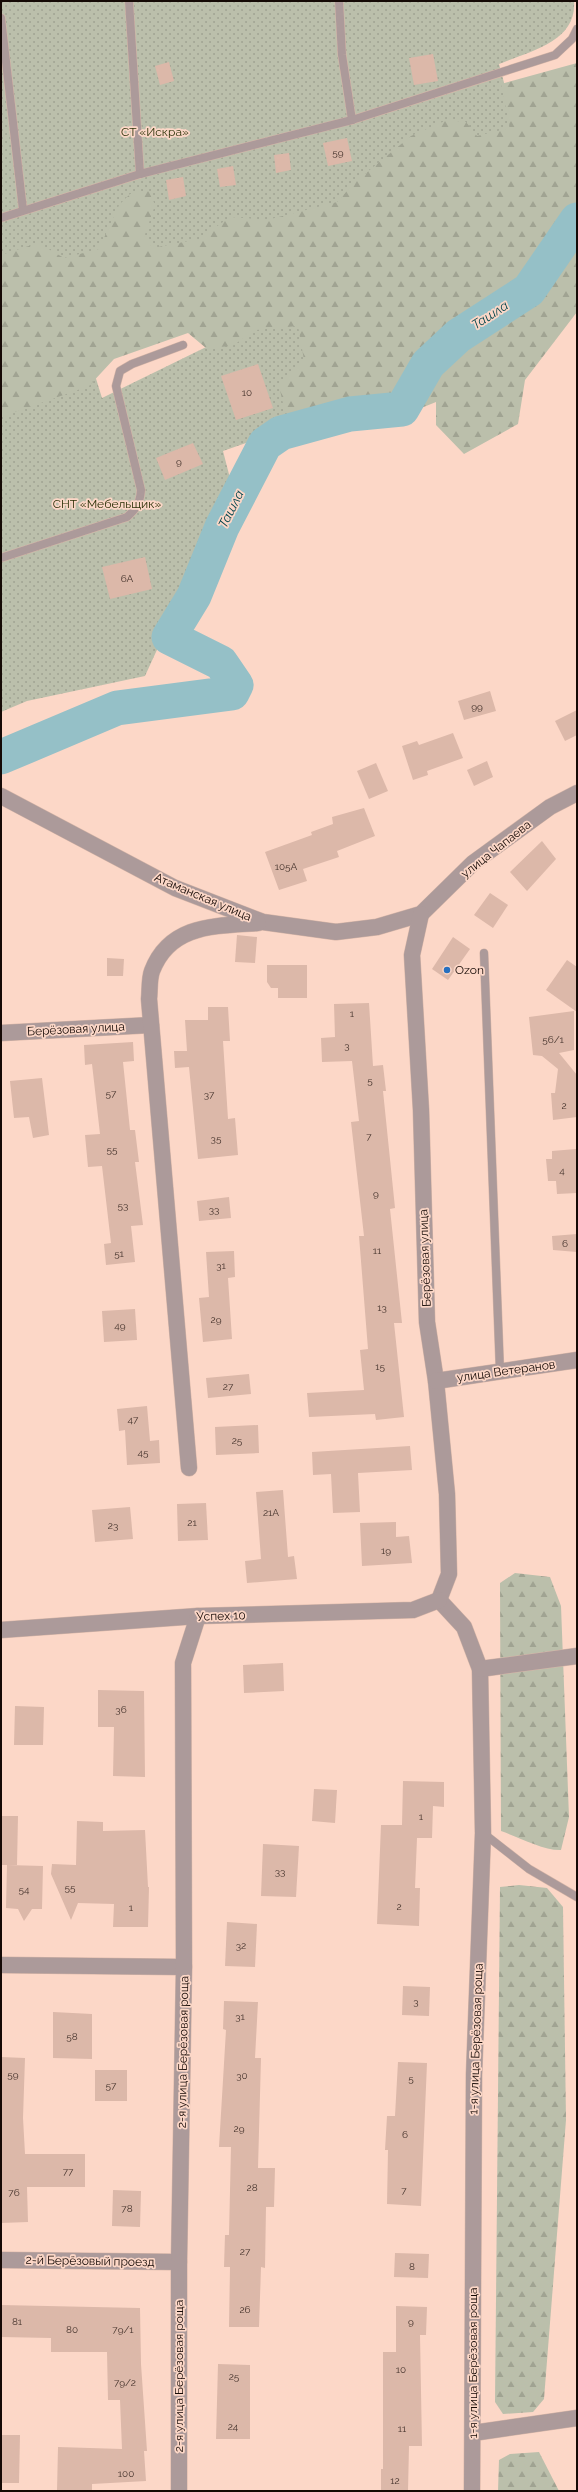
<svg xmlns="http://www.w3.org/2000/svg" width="578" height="2492" viewBox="0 0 578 2492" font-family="Raleway,sans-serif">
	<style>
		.grass { fill: url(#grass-dots) }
		.forest { fill: url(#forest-firs) }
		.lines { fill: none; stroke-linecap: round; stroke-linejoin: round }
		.river { stroke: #95c0c7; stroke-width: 35 }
		.building { fill: #dcb8a9 }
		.service-casing { stroke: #d7b6a8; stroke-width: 9 }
		.minor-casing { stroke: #d7b6a8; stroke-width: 17 }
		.service { stroke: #ac9a9a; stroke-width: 8 }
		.minor { stroke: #ac9a9a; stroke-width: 16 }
		.poi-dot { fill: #2670c0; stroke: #fcd7c7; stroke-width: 1.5 }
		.labels { text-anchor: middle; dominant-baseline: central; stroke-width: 3.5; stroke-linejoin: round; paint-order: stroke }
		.number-label { font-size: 10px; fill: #47352e }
		.park-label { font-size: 12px; fill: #2a3006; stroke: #fcd7c7 }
		.street-label { font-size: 12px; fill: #150905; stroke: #fcd7c7 }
		.poi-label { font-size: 12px; fill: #150905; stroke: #fcd7c7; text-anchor: start }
		.water-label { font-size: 13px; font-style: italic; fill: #00454d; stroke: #fcd7c7 }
	</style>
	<defs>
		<pattern id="grass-dots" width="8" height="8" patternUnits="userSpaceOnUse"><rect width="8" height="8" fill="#bbbfab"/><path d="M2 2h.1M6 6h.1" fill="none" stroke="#a0a392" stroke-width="1.8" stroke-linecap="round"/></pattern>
		<pattern id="forest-firs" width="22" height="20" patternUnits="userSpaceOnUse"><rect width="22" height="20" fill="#bbbfab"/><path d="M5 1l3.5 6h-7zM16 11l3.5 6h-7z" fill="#a0a392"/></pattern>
	</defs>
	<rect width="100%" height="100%" fill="#fcd7c7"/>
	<path class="grass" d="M1 1H574C577 42 530 51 499 64L517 131 407 191 76 314 102 398 247 327 375 292 402 388 223 451 232 486 145 676 27 701 1 712Z"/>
	<g class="forest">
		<path d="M577 63V312L525 380 518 424 464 454 436 425V402L384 423 333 435 285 412 279 386 304 360 298 326 256 330 232 346 206 348 188 333 114 359 89 386 1 417V255L38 243 64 258 99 249 119 205 130 194 149 191 155 205 144 237 153 248 199 239 230 217 267 220 337 202 355 182 411 136 447 120 466 122 477 136 510 128 501 84Z"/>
		<path d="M515 1573 550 1577 561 1606 569 1817 561 1850C545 1851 518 1837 501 1831L500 1583Z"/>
		<path d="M519 1885 547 1888 563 1907 566 2120 544 2399 533 2412 503 2414 495 2402 500 1887Z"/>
		<path d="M539 2452 559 2491H498L499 2460 510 2454Z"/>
	</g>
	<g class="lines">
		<path class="river" d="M1 757 117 708 232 693 236 685 221 663 169 637 194 596 222 527 265 444 281 433 350 414 402 409 428 364 458 336 529 290 577 220"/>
	</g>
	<g class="building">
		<path d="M433 54 438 81 414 85 409 58Z"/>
		<path d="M169 62 174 81 160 85 155 66Z"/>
		<path d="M347 138 352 161 328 166 323 143Z"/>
		<path d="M289 153 291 170 276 173 274 155Z"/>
		<path d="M233 166 236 185 220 187 217 169Z"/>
		<path d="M183 177 186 196 169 200 166 180Z"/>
		<path d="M258 364 273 408 236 420 221 376Z"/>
		<path d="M193 443 203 464 165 480 156 458Z"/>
		<path d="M145 557 152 589 110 599 102 567Z"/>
		<path d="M490 691 496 711 464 720 458 701Z"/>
		<path d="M577 710V735L565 741 555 721Z"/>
		<path d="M453 733 463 758 427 771 428 775 413 780 402 746 417 741 419 745Z"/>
		<path d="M487 761 493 777 474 786 467 770Z"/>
		<path d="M376 763 388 791 369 799 357 771Z"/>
		<path d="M364 808 375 836 337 851 339 857 303 869 307 881 279 890 265 852 312 835 311 832 333 824 332 817Z"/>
		<path d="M542 841 556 859 527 891 510 872Z"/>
		<path d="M490 893 508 905 493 928 474 915Z"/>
		<path d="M237 935 257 937 255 963 235 962Z"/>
		<path d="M453 937 470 949 448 980 432 969Z"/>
		<path d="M107 958 124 959 123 976H107Z"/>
		<path d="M567 960 577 967V1012L546 990Z"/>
		<path d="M267 965H307V998H278V988H271L267 982Z"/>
		<path d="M369 1003 373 1066 383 1065 386 1091H383L395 1208 390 1209 402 1323H394L404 1417 376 1420 375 1414 309 1417 307 1393 364 1390 360 1350 368 1349 359 1236H364L351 1122 359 1121 352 1061 322 1062 321 1038 335 1037 334 1004Z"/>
		<path d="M208 1007H228L230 1041H223L228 1119 235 1118 238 1155 198 1159 189 1067 175 1068 174 1051H187L185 1020H208Z"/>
		<path d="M574 1011V1050L559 1053 577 1075V1117L553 1120 551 1093H555L558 1069 542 1056 533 1055 529 1017Z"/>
		<path d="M133 1042 134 1061 123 1062 130 1130H135L139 1162H135L143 1225 131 1226 135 1262 106 1265 104 1244 111 1243 102 1166 88 1167 85 1135 100 1134 92 1064 85 1065 84 1045Z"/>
		<path d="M42 1078 49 1135 33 1138 29 1117 14 1118 10 1081Z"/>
		<path d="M576 1149 577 1193 557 1194 556 1181H548L546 1159H552V1151Z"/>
		<path d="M229 1197 231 1218 199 1221 197 1201Z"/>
		<path d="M577 1234V1252L553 1250 552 1236Z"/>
		<path d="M234 1251 235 1277 228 1278 232 1339 203 1342 199 1298 209 1297 206 1252Z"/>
		<path d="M135 1309 137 1340 104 1342 102 1311Z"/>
		<path d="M249 1374 251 1394 208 1398 206 1378Z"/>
		<path d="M147 1406 150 1441 159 1440 160 1463 127 1465 125 1430 119 1431 117 1409Z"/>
		<path d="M258 1425 259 1453 216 1455 215 1427Z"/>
		<path d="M410 1446 412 1470 358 1473 360 1512 333 1513 331 1474 313 1475 312 1452Z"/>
		<path d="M283 1490 288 1557 294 1556 297 1579 247 1583 245 1561 261 1559 256 1492Z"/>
		<path d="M206 1503 208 1540 178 1541 177 1504Z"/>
		<path d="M130 1507 133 1539 95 1542 92 1510Z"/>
		<path d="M396 1522V1537L409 1536 412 1563 362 1566 360 1523Z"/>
		<path d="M283 1663 284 1691 244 1693 243 1665Z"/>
		<path d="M98 1690 144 1691 145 1777 113 1776 114 1727H98Z"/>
		<path d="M15 1706 44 1707 43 1745H14Z"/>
		<path d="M403 1781 444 1782V1807L433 1806 432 1838H417L415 1888H420L419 1926 377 1924 381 1825H402Z"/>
		<path d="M314 1789 337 1790 335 1823 312 1821Z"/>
		<path d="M1 1816H18L17 1865H1Z"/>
		<path d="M77 1821 103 1822V1831L145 1830 148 1887H149L148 1927H113L114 1904 78 1903 71 1920 51 1874 52 1864 76 1865Z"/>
		<path d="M263 1844 299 1846 296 1897 261 1896Z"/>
		<path d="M7 1865 43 1866 42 1909H32L24 1921 18 1909 6 1908Z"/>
		<path d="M227 1922 257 1924 255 1967 225 1966Z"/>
		<path d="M403 1986 430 1987 429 2016 402 2015Z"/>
		<path d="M224 2001 258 2002 255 2058H261L258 2168H275L274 2207H266L265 2268 261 2267 259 2327H229L230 2267H224L225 2235H229L231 2147H219L226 2030 223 2029Z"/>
		<path d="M53 2012 92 2014V2059L53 2058Z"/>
		<path d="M1 2057 25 2058 23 2118 25 2154H85V2187H27L28 2222 1 2223Z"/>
		<path d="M398 2062 427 2063 421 2206 387 2204 388 2150H385L387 2116H395Z"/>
		<rect x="95" y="2070" width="32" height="31"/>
		<path d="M113 2190 141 2191 140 2227 112 2226Z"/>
		<path d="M395 2253 429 2254 428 2278 394 2277Z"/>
		<path d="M1 2305 140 2308 141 2364 147 2451H144L146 2481 92 2484V2491H57L58 2447 122 2449 120 2400H108L107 2352H51V2338L1 2337Z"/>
		<path d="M396 2306 427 2307 426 2335H420L422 2446H409L408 2491H381V2469H383V2352H396Z"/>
		<path d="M218 2364 250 2365V2439H216Z"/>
		<path d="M1 2435H20L19 2483H1Z"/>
	</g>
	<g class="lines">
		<g class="service-casing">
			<g id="service">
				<path d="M129 1 140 174"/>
				<path d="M339 1 342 55 352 120"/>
				<path d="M1 18 23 210"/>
				<path d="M1 218 140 174 352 120 555 55 572 39 577 29"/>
				<path d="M1 558 127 517C137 508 140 503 141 490L116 386 120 371 132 364 183 345"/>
				<path d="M484 953 500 1372"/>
				<path d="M483 1833 529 1869 577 1897"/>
			</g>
		</g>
		<g class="minor-casing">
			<g id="minor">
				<path d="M1 796 175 888 263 922 336 932 377 927 421 914 473 863 550 807 577 793"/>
				<path d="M421 914 412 955 421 1110 427 1322 436 1381 447 1494 449 1574 439 1600"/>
				<path d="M1 1033 151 1025"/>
				<path d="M436 1381 577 1360"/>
				<path d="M189 1468 149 999C150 990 149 979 152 971 170 924 215 926 258 923"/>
				<path d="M439 1600 464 1627 480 1669 483 1833 474 2075 472 2491"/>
				<path d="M1 1630 198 1616 413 1610 439 1600"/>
				<path d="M480 1669 577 1656"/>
				<path d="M1 1965 184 1967"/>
				<path d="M1 2260 179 2262"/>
				<path d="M473 2433 577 2418"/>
				<path d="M179 2491V2262L184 1967 183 1663 198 1616"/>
			</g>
		</g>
		<use href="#service" class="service"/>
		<use href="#minor" class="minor"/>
	</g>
	<circle class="poi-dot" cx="447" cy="970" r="4"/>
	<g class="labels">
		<g class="number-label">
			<text x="338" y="152">59</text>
			<text x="247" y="392">10</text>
			<text x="179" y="461">9</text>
			<text x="127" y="578">6А</text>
			<text x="477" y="706">99</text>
			<text x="286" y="866">105А</text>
			<text x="352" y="1013">1</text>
			<text x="553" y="1039">56/1</text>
			<text x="347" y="1045">3</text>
			<text x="370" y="1080">5</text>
			<text x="111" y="1093">57</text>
			<text x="209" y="1094">37</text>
			<text x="564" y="1105">2</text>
			<text x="369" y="1136">7</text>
			<text x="216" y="1138">35</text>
			<text x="112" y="1149">55</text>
			<text x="562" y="1170">4</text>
			<text x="376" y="1193">9</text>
			<text x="123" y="1205">53</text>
			<text x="214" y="1209">33</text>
			<text x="565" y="1243">6</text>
			<text x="377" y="1250">11</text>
			<text x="119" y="1253">51</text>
			<text x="221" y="1265">31</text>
			<text x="382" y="1307">13</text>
			<text x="216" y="1319">29</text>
			<text x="120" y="1325">49</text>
			<text x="380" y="1366">15</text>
			<text x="228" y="1386">27</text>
			<text x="133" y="1419">47</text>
			<text x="237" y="1440">25</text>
			<text x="143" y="1452">45</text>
			<text x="271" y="1512">21А</text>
			<text x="192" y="1522">21</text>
			<text x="113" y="1525">23</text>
			<text x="386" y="1550">19</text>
			<text x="121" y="1709">36</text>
			<text x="421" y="1816">1</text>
			<text x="280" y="1871">33</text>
			<text x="70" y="1887">55</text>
			<text x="24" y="1889">54</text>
			<text x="399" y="1906">2</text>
			<text x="131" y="1907">1</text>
			<text x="241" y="1945">32</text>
			<text x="416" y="2001">3</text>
			<text x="240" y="2016">31</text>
			<text x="72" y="2036">58</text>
			<text x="13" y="2074">59</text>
			<text x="242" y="2075">30</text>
			<text x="411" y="2078">5</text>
			<text x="111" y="2085">57</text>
			<text x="239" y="2128">29</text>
			<text x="405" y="2134">6</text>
			<text x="68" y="2171">77</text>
			<text x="252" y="2187">28</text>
			<text x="404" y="2190">7</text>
			<text x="14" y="2192">76</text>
			<text x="127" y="2208">78</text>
			<text x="245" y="2251">27</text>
			<text x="412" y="2266">8</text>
			<text x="245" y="2309">26</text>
			<text x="17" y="2321">81</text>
			<text x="411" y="2321">9</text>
			<text x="72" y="2329">80</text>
			<text x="123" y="2329">79/1</text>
			<text x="401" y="2369">10</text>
			<text x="234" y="2376">25</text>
			<text x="125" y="2382">79/2</text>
			<text x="233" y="2426">24</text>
			<text x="402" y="2428">11</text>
			<text x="126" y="2473">100</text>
			<text x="395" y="2480">12</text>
		</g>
		<g class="park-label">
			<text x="155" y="132">СТ «Искра»</text>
			<text x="107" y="504">СНТ «Мебельщик»</text>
		</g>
		<g class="street-label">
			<text transform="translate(496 849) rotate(-38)">улица Чапаева</text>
			<text transform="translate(203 897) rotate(23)">Атаманская улица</text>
			<text transform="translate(76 1029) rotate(-3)">Берёзовая улица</text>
			<text transform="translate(425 1258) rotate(-92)">Берёзовая улица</text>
			<text transform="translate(506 1371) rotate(-8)">улица Ветеранов</text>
			<text transform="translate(221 1616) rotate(-2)">Успех 10</text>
			<text transform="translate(476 2039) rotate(-88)">1-я улица Берёзовая роща</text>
			<text transform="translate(183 2052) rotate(-89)">2-я улица Берёзовая роща</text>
			<text transform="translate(90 2261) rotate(1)">2-й Берёзовый проезд</text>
			<text transform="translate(473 2363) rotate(-90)">1-я улица Берёзовая роща</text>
			<text transform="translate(179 2376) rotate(-90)">2-я улица Берёзовая роща</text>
		</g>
		<g class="poi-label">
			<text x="455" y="970">Ozon</text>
		</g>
		<g class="water-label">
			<text transform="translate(490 315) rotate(-33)">Ташла</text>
			<text transform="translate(231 509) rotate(-63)">Ташла</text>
		</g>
	</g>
	<rect width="578" height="2492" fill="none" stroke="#150905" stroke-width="4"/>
</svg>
